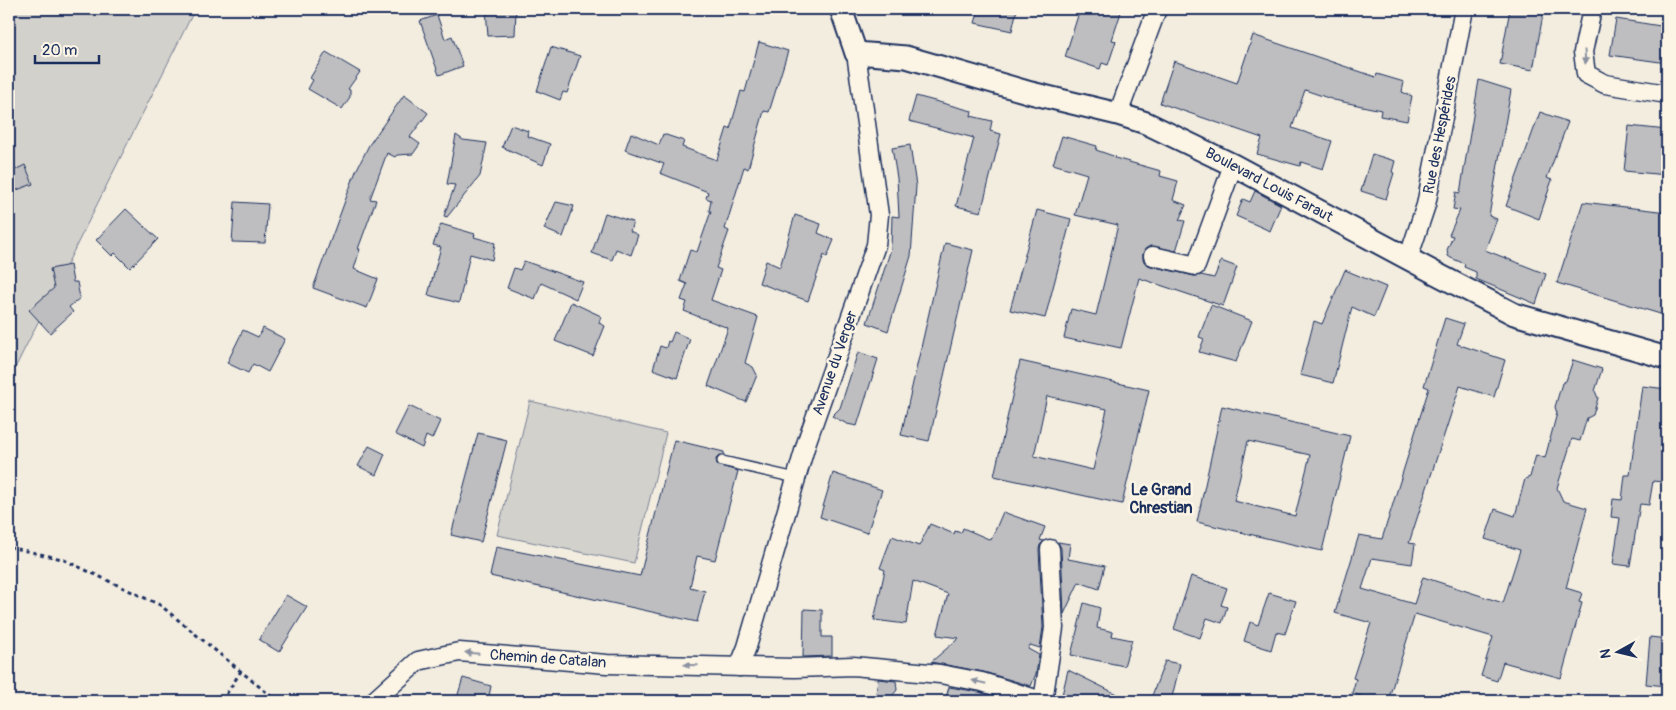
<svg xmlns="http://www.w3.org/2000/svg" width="1676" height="710" viewBox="0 0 1676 710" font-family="Pangolin,sans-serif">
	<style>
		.green { fill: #d3d1cc; stroke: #778095 }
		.building { fill: #bebec0; stroke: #1b2f5e; fill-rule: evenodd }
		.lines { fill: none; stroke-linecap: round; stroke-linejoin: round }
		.service-casing { stroke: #1b2f5e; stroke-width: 12 }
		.minor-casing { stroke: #1b2f5e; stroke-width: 21 }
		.tertiary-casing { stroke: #1b2f5e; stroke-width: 25 }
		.path { stroke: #1b2f5e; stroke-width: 3; stroke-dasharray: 4 4; stroke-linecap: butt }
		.service { stroke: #fcf5e5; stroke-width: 9 }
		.minor { stroke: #fcf5e5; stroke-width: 18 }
		.tertiary { stroke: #fcf5e5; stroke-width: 21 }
		.oneway { fill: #8c92a2 }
		.labels { text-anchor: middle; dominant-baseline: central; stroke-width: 5; stroke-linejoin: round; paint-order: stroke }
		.street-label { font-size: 15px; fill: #1b2f5e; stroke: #fcf5e5 }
		.neighbourhood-label { font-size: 16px; font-weight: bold; fill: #1b2f5e; stroke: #fcf5e5 }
	</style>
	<rect width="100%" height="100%" fill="#f3ede0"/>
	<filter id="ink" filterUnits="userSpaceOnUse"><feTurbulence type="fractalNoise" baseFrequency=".02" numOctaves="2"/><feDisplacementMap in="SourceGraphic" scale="10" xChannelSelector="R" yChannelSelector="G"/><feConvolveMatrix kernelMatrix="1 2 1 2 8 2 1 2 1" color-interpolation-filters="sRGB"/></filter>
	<g filter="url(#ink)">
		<g class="green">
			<path d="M9 9H195L9 380Z"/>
			<path d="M530 401 666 433 634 563 497 535Z"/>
		</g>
		<g class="building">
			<path d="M486 9H516L515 35 488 36Z"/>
			<path d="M979 9H1017L1012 31 975 23Z"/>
			<path d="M1080 9H1122L1112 40 1116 41 1108 65 1102 63 1100 69 1065 57Z"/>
			<path d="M1510 9H1544L1533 70 1500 64Z"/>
			<path d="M437 15 445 39 452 36 463 66 439 75 420 21Z"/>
			<path d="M1616 19 1667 27V63L1610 55Z"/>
			<path d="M1253 35 1376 77 1377 74 1404 82 1402 92 1412 96 1407 121 1380 116 1381 110 1334 100 1305 90 1292 128 1332 141 1323 169 1301 162 1300 166 1257 154 1262 138 1160 103 1174 61 1237 83Z"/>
			<path d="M759 42 788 51 769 112 764 111 748 169 744 167 725 229 729 231 716 268 721 270 711 300 758 317 745 363 753 367 757 375 746 402 708 386 728 328 684 311 687 302 681 300 687 284 680 281 687 259 690 250 697 252 711 211H709L711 200 706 198 708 192 660 173 664 164 625 150 631 133 659 145 663 134 684 141 682 147 717 160 727 128 730 129 741 91 745 92Z"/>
			<path d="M551 47 580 56 567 93 563 92 560 100 537 91Z"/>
			<path d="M326 52 360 72 348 89 350 90V97L342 109 308 89 313 80 310 78Z"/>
			<path d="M1479 80 1511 90 1489 216 1497 219 1485 250 1546 274 1536 304 1476 279V272L1464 267 1465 264 1451 258 1448 256 1447 250 1453 236 1449 235 1460 210 1453 209 1456 192 1460 193Z"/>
			<path d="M404 95 428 113 410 137 420 144 413 154 397 155 395 157 387 153 370 199 376 200 358 249H360L354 269 378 279 367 308 313 288 356 171 369 145Z"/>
			<path d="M916 96 972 111 971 116 992 121 990 131 1001 134 981 212 956 206 974 138 909 121Z"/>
			<path d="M1540 112 1568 122 1547 178 1552 180 1539 219 1506 206Z"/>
			<path d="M511 125 528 131 527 136 550 144 543 165 502 147Z"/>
			<path d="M1629 126 1667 130V175L1624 171Z"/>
			<path d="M456 135 463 140 487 143 480 176 447 217 444 216 455 185 447 184Z"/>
			<path d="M1062 136 1097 146 1096 150 1116 157 1115 158 1161 171 1160 176 1178 181 1173 200 1186 205 1179 220 1185 221 1176 251 1150 246 1145 249 1143 254V260L1146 264 1151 266 1194 276 1201 275 1214 278 1221 261 1237 267 1223 306 1139 278 1121 348 1083 340 1082 342 1064 338 1071 309 1096 315 1118 225 1075 215 1087 174 1053 164Z"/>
			<path d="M910 145 916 186 911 256 888 331 867 323 891 249 892 216 899 217 897 178 892 148Z"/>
			<path d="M1372 154 1395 161 1392 172 1394 173 1386 199 1361 191Z"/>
			<path d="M25 165 33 184 9 193V173Z"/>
			<path d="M1255 191 1281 205 1270 231 1236 216 1243 199 1250 202Z"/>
			<path d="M235 202 268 204 265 243 232 242Z"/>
			<path d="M556 202 574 206 563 237 544 229Z"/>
			<path d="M1583 202 1667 212V316L1557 283Z"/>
			<path d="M126 209 158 239 130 268 115 253 112 256 96 240Z"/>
			<path d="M1037 210 1071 219 1045 318 1010 310Z"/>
			<path d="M605 213 633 222 630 231 638 235 631 255 616 249 612 260 592 253Z"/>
			<path d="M795 215 821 224 818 233 834 240 827 257 824 255 808 301 759 283 766 261 780 267Z"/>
			<path d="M441 224 475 234 474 237 495 243 492 260 470 254 459 303 428 295 441 247 433 245Z"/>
			<path d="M945 243 973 250 929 441 901 435Z"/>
			<path d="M524 261 583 282 576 299 541 283 535 299 507 288 514 268 520 270Z"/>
			<path d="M70 265 73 282H77L80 298 69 307 73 312 50 333 29 310 54 288 50 269Z"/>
			<path d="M1345 270 1386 287 1374 317 1352 307 1333 383 1300 375 1314 321 1322 324Z"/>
			<path d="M571 302 601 316 599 323 605 326 593 356 555 341Z"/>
			<path d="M1211 305 1252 321 1236 362 1199 352 1204 339 1199 337Z"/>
			<path d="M1445 318 1464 324 1457 344 1505 360 1494 397 1460 386 1409 543 1415 544 1412 564 1372 558 1362 589 1414 604 1423 577 1503 603 1520 550 1485 539 1495 509 1515 516 1525 479 1530 477 1536 455 1545 458 1557 413 1555 407 1562 383 1566 381 1573 360 1602 369 1595 391 1598 398 1593 415 1587 418 1580 441 1572 439 1557 488 1563 501 1587 508 1566 588 1582 593 1579 602 1582 603 1561 678 1503 662 1497 681 1481 676 1493 637 1415 614 1388 701H1376L1352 693 1356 679 1353 678 1371 623 1335 613 1359 535 1382 539 1429 388 1424 386Z"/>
			<path d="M263 328 285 339 268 372 253 364 248 373 227 363 243 330 258 337Z"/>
			<path d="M674 332 690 339 677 378 653 369 660 346 666 348 668 341 670 342Z"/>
			<path d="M858 352 878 359 857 426 847 424 832 416 840 408Z"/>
			<path d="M1020 361 1149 390 1122 504 994 476ZM1047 396 1107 409 1093 470 1034 456Z"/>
			<path d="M1642 386 1667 389V447L1663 482 1653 481 1649 505 1640 504 1630 566 1613 564 1620 518 1611 517 1613 499 1622 500 1625 475H1630Z"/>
			<path d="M409 406 440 421 432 439 426 436 422 448 395 434Z"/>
			<path d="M1222 406 1350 436 1322 551 1197 522ZM1248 441 1310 455 1295 516 1234 501Z"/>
			<path d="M478 433 507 440 481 542 451 535Z"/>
			<path d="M674 440 724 452V455H720L716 459 717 465 738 471 715 560 697 556 690 587 705 591 697 622 490 576 496 547 640 576Z"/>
			<path d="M369 446 385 454 376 475 358 466Z"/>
			<path d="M833 473 882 490 867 533 820 517Z"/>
			<path d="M1003 512 1045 527 1040 540 1044 541 1040 545 1039 550 1043 627 1040 648 1030 645 1028 649 1039 655 1036 674 1031 686 984 672 931 662 959 638 937 635 948 594 913 581 906 624 874 620 885 570 880 568 892 536 919 546 930 524 954 534 955 531 961 533 963 528 991 540Z"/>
			<path d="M1058 542 1070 544 1068 559 1105 566 1099 589 1079 582 1064 614 1061 548Z"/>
			<path d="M1191 576 1227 588 1221 605 1227 607 1222 623 1207 618 1200 638 1174 629Z"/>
			<path d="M1269 593 1296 601 1285 634 1276 632 1271 650 1244 641 1250 622 1258 625Z"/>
			<path d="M286 595 307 607 279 652 259 640Z"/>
			<path d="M1084 603 1100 608 1097 628 1113 632 1112 636 1132 640 1124 666 1071 655Z"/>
			<path d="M804 609 822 610V637H832V656L803 657Z"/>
			<path d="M1650 637 1667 639V686L1646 684Z"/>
			<path d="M1165 661 1180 664 1171 701H1150Z"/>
			<path d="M1068 670 1131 701H1087L1062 695Z"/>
			<path d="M463 678 491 686 488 701H456Z"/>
			<path d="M878 679 896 681 897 690 888 701H875Z"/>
			<path d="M949 687 979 692 1008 701H945Z"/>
		</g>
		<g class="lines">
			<g class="service-casing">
				<path id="service" d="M722 461 796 478"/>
			</g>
			<g class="minor-casing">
				<g id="minor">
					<path d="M1592 9 1583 52 1586 74 1605 84 1667 94"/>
					<path d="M1118 114 1157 9"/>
					<path d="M1153 256 1196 266 1233 165"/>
					<path d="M1408 259 1426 205 1464 9"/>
					<path d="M739 667 747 647 807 441 876 245 879 215 856 53"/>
					<path d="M374 701 418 661 459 652 607 664 795 668 853 666 940 674 982 682 1042 701"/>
					<path d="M1043 701 1054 628 1050 549"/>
				</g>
			</g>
			<g class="tertiary-casing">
				<g id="tertiary">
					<path d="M841 9 856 53"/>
					<path d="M856 53 906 57 1031 93 1118 114 1146 123 1233 165 1435 273 1514 314 1667 358"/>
				</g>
			</g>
			<g class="path">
				<path d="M9 547 62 559 160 605 277 701"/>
				<path d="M222 701 241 671"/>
			</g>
			<use href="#service" class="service"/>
			<use href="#minor" class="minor"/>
			<use href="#tertiary" class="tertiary"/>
		</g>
		<defs><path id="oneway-solid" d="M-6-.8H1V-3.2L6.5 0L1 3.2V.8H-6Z" transform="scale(1.25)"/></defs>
		<g class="oneway">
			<use href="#oneway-solid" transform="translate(1585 57) rotate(86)"/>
			<use href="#oneway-solid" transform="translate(472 653) rotate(-175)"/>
			<use href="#oneway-solid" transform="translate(691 665) rotate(-178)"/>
			<use href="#oneway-solid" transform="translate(979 682) rotate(-167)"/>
		</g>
	</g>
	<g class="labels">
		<g class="street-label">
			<text transform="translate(1440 135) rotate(-79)">Rue des Hespérides</text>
			<text transform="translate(1269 185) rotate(28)">Boulevard Louis Faraut</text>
			<text transform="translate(835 363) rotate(-71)">Avenue du Verger</text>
			<text transform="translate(548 659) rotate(4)">Chemin de Catalan</text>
		</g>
		<g class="neighbourhood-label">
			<text x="1161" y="490">Le Grand<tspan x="1161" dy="18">Chrestian</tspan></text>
		</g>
	</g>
	<rect width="1676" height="710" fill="none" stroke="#fcf5e5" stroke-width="30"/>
	<rect x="15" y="15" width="1646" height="680" fill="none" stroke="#1b2f5e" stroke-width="2" filter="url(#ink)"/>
	<g transform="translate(1618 652) rotate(262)" stroke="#fcf5e5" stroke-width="4" paint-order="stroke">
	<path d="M0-4L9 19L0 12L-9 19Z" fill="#1b2f5e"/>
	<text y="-8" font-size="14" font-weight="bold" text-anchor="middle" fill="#1b2f5e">N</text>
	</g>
	<path d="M35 55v8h64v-8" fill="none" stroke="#1b2f5e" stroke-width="2.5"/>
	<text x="42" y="55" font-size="15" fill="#1b2f5e" stroke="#fcf5e5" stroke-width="4" paint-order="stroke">20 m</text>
</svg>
